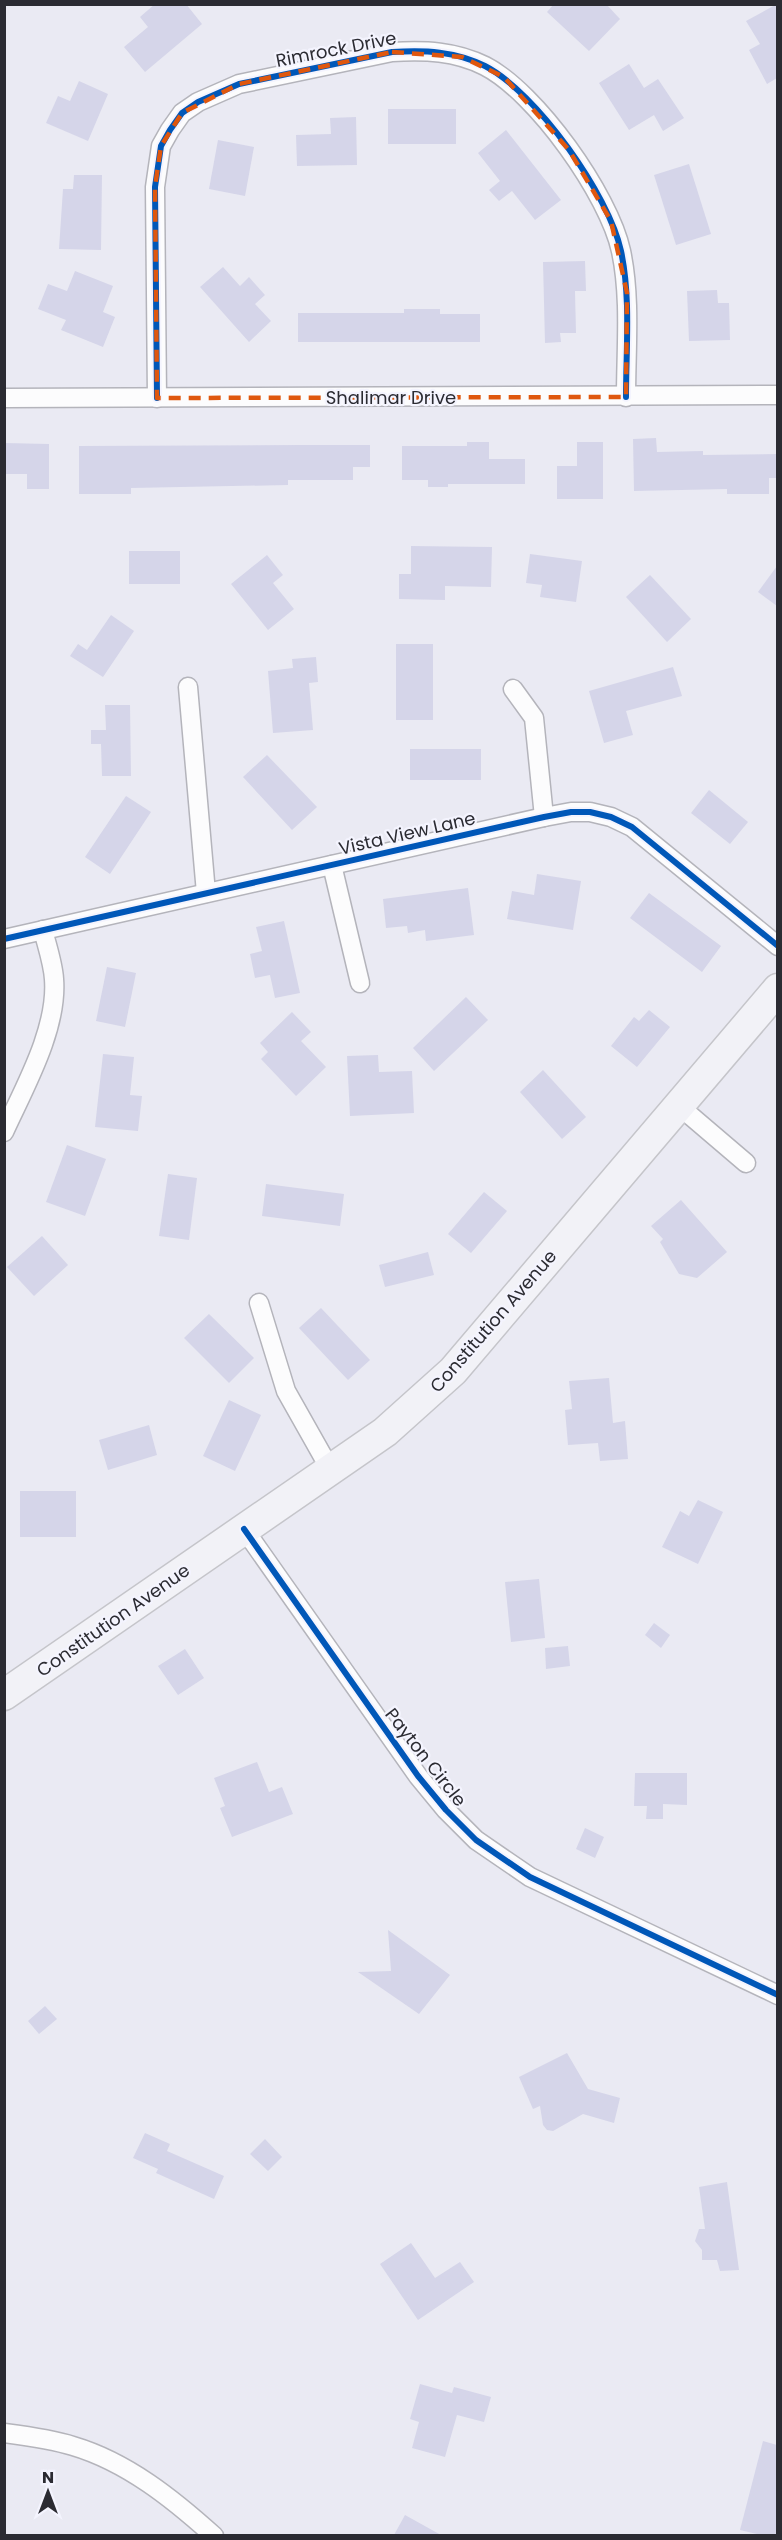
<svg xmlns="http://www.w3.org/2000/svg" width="782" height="2540" viewBox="0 0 782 2540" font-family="Poppins,sans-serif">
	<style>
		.building { fill: #d5d5e9 }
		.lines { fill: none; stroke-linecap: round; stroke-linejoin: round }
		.minor-casing { stroke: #b4b4bb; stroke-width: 21 }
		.primary-casing { stroke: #c5c5ca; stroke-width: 33 }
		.minor { stroke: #fcfcfd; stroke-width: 18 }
		.primary { stroke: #f2f2f7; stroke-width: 30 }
		.cycleway-casing { stroke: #f4f4fe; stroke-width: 10 }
		.cycleway { stroke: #0057b8; stroke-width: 6 }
		.marked { fill: none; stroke: #df570e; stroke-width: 4.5; stroke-dasharray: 12 8; stroke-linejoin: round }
		.labels { text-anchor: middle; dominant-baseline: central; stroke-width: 4.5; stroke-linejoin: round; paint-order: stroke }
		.street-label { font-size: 18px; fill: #2b2b32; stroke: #f4f4fe }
	</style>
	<rect width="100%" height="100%" fill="#eaeaf3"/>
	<g class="building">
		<path d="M155 4H186L202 24 145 72 124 47 148 27 140 17Z"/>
		<path d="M554 4H606L620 19 589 51 547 12Z"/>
		<path d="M777 4V78L767 84 749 50 760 44 746 21Z"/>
		<path d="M629 64 644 88 658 79 684 118 663 131 654 115 629 130 599 83Z"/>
		<path d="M79 81 108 94 88 141 46 123 58 96 70 101Z"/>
		<rect x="388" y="109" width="68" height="35"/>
		<path d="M356 117 357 165 297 166 296 135 331 134 330 118Z"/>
		<path d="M506 130 561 200 535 220 512 191 499 201 489 190 500 181 478 153Z"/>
		<path d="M218 140 254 147 245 196 209 189Z"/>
		<path d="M689 164 711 234 676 245 654 175Z"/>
		<path d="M74 175H102L101 250 59 249 63 189H73Z"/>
		<path d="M585 261 586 291H575L576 333H560L561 342 545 343 543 262Z"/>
		<path d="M223 267 240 286 249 277 265 295 255 304 271 321 249 342 200 287Z"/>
		<path d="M75 271 113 286 103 312 115 317 103 347 61 330 66 320 38 309 48 284 67 291Z"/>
		<path d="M717 290 718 303H729L730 340 689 341 687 291Z"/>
		<path d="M404 309H440V314H480V342H298V313H404Z"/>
		<path d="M656 438 657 452 703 451V455L777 454V478H769V494H727V489L634 491 633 439Z"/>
		<path d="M467 442H489V459H525V484H448V487H428V480H402V446H467Z"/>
		<path d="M577 442H603V499H557V466H577Z"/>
		<path d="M4 443 49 444V489H27V474H4Z"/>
		<path d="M302 445H370V467H353V480H288V485L131 488V494H79V446Z"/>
		<path d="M411 546 492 547 491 587 445 586V600L399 599V574H411Z"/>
		<rect x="129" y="551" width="51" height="33"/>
		<path d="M530 554 582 561 576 602 540 597 542 585 526 583Z"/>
		<path d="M267 555 283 575 273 583 294 609 268 630 231 584Z"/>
		<path d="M777 566V606L758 592Z"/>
		<path d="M650 575 691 619 667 642 626 597Z"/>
		<path d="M111 615 134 631 103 677 70 656 78 644 87 650Z"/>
		<rect x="396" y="644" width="37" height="76"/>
		<path d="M316 657 318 682 309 683 313 730 273 733 268 671 293 668 292 659Z"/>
		<path d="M673 667 682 696 626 711 633 735 604 743 589 691Z"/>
		<path d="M105 705H130L131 776H102L101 744H91V730H106Z"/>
		<rect x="410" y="749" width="71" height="31"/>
		<path d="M267 755 317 807 292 830 243 777Z"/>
		<path d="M709 790 748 822 730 844 691 813Z"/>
		<path d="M126 796 151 812 110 874 85 857Z"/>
		<path d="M537 874 581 881 573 930 507 919 512 891 534 895Z"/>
		<path d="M468 888 474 935 426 941 425 930 408 933 407 926 386 928 383 899Z"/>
		<path d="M649 893 721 946 702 972 630 918Z"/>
		<path d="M284 921 300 993 275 998 270 975 255 978 250 954 262 951 256 927Z"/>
		<path d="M107 967 136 973 125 1027 96 1021Z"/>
		<path d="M466 997 488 1020 434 1071 413 1048Z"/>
		<path d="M649 1010 670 1027 637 1067 611 1046 634 1017 639 1021Z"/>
		<path d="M292 1012 311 1032 301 1041 326 1067 296 1096 261 1059 268 1052 260 1043Z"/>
		<path d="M103 1054 134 1057 130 1095 142 1096 138 1131 95 1127Z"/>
		<path d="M378 1055 379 1072 412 1071 414 1113 350 1116 347 1056Z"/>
		<path d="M543 1070 586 1117 562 1139 520 1092Z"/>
		<path d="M67 1145 106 1159 85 1216 46 1202Z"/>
		<path d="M168 1174 197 1178 189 1240 159 1236Z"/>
		<path d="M266 1184 344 1194 340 1226 262 1216Z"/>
		<path d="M484 1192 507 1211 471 1253 448 1234Z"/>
		<path d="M681 1200 727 1252 697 1278 679 1274 660 1242 663 1239 651 1226Z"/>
		<path d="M42 1236 68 1265 34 1296 7 1267Z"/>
		<path d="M428 1252 434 1275 385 1287 379 1265Z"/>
		<path d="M321 1308 370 1360 348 1380 299 1328Z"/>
		<path d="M209 1314 254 1358 229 1383 184 1338Z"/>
		<path d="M609 1378 613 1423 625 1421 628 1459 600 1461 598 1443 568 1445 565 1410 572 1409 569 1381Z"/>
		<path d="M229 1400 261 1415 235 1471 203 1456Z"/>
		<path d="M149 1425 157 1455 108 1470 99 1440Z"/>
		<rect x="20" y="1491" width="56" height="46"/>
		<path d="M698 1500 723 1512 698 1564 662 1547 680 1511 689 1516Z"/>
		<path d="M539 1579 545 1638 511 1642 505 1582Z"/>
		<path d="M654 1623 670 1635 661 1648 645 1635Z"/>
		<path d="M568 1646 570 1666 546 1669 545 1648Z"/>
		<path d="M185 1649 204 1678 178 1695 158 1666Z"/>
		<path d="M257 1762 269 1792 282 1787 293 1814 232 1837 220 1808 225 1806 214 1778Z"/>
		<path d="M635 1773H687V1805L663 1804V1819H646L647 1806H634Z"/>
		<path d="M585 1828 604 1837 595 1858 576 1849Z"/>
		<path d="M388 1930 450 1975 419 2014 358 1972 391 1971Z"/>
		<path d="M45 2006 57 2019 39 2034 28 2021Z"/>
		<path d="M567 2053 588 2089 620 2098 614 2123 583 2114 553 2131 547 2130 543 2125 540 2106 533 2109 519 2077Z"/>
		<path d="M145 2133 170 2144 167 2151 224 2176 214 2199 156 2173 158 2169 133 2158Z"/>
		<path d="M265 2139 282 2157 268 2171 250 2154Z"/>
		<path d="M727 2182 739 2270 720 2271 717 2260H702V2250L695 2241 699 2229H705L699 2187Z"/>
		<path d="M411 2243 435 2278 460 2262 474 2282 418 2320 380 2264Z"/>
		<path d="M420 2384 452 2393 454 2387 491 2397 484 2422 457 2415 445 2457 412 2448 419 2422 410 2419Z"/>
		<path d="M763 2441 777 2445V2535H761L740 2530Z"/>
		<path d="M405 2515 441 2535H394Z"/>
	</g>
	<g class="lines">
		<g class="minor-casing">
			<g id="minor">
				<path d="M4 398 778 395"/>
				<path d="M157 398 155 187 161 146 170 130 182 113 198 102 239 84 392 52C425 50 455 51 485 66 536 92 609 195 621 251 631 298 626 349 626 397"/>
				<path d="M188 687 206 893"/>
				<path d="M513 689 534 718 544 817"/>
				<path d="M332 865 360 983"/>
				<path d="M4 939 544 817 571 812H590L611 817 632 827 778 946"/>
				<path d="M678 1105 746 1163"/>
				<path d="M4 1132C24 1088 58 1029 54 979 53 963 47 946 43 930"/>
				<path d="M259 1303 286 1391 330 1469"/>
				<path d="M244 1529 418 1776 446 1810 476 1840 530 1877 778 1995"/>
				<path d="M4 2433C27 2436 51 2439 73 2446 127 2462 173 2499 214 2536"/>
			</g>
		</g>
		<g class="primary-casing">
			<path id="primary" d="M4 1695 385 1432 453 1371 778 989"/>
		</g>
		<use href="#minor" class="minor"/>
		<use href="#primary" class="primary"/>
		<g class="cycleway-casing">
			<g id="cycleway">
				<path d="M157 398 155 187 161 146 170 130 182 113 198 102 239 84 392 52C425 50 455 51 485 66 536 92 609 195 621 251 631 298 626 349 626 397"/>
				<path d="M4 939 544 817 571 812H590L611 817 632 827 778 946"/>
				<path d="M244 1529 418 1776 446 1810 476 1840 530 1877 778 1995"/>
			</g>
		</g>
		<use href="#cycleway" class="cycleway"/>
	</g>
	<path class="marked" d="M392 52 462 57 504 77 569 150 611 221 627 293 626 397 157 398 155 187 161 146 182 113 239 84Z"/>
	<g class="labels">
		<g class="street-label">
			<text transform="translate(336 49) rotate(-11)">Rimrock Drive</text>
			<text x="391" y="397">Shalimar Drive</text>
			<text transform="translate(407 833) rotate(-13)">Vista View Lane</text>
			<text transform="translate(493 1321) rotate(-49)">Constitution Avenue</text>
			<text transform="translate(113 1620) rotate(-35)">Constitution Avenue</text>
			<text transform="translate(426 1757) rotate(52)">Payton Circle</text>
		</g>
	</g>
	<rect width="782" height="2540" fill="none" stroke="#2b2b32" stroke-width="12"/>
	<g transform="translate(48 2492)" stroke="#f4f4fe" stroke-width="4.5" paint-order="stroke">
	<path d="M0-4.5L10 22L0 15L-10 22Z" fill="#2b2b32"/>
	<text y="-9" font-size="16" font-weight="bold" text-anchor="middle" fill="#2b2b32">N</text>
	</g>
</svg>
